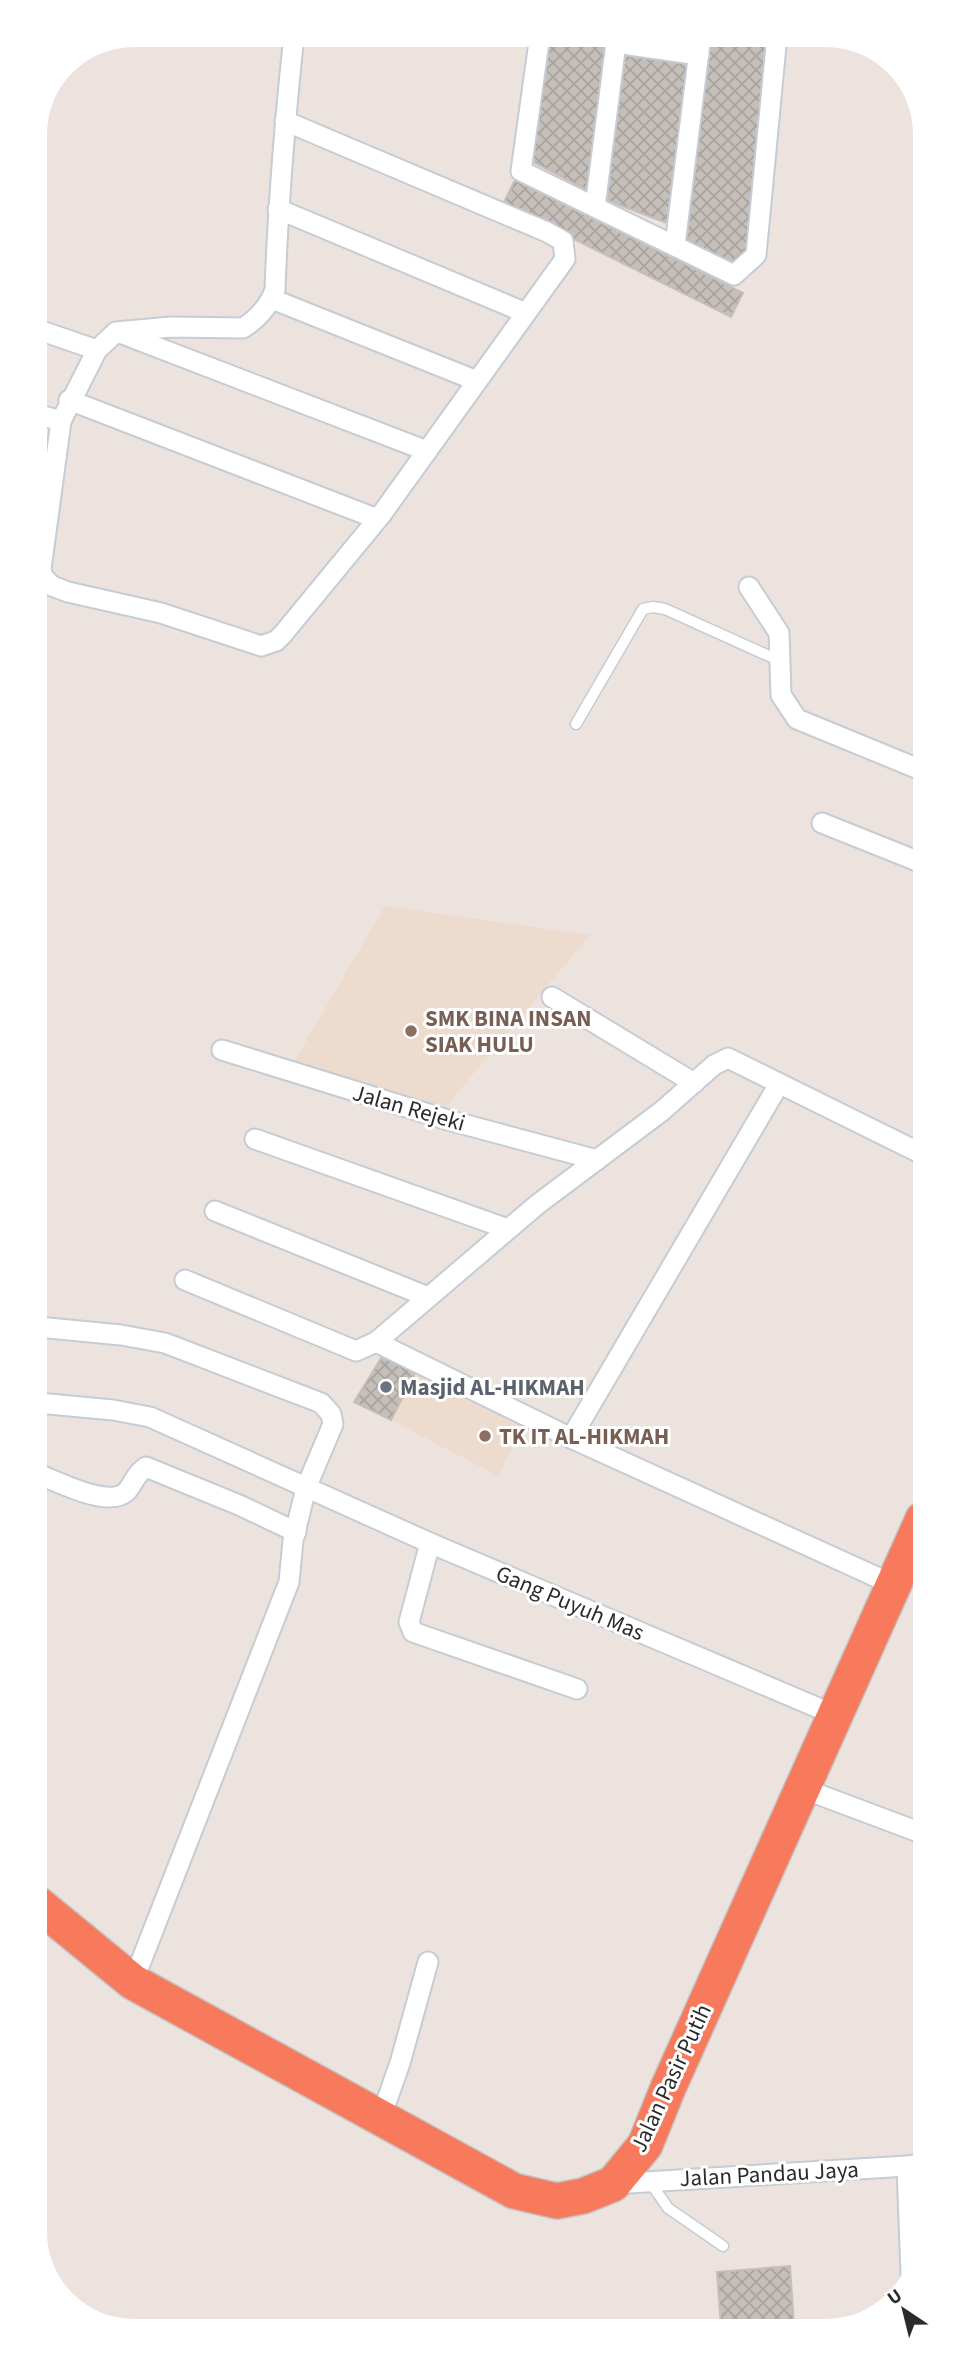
<svg xmlns="http://www.w3.org/2000/svg" width="960" height="2366" viewBox="0 0 960 2366" font-family="'Source Sans 3',sans-serif">
	<style>
		.education { fill: #eddbce }
		.building { fill: url(#building-cross-hatch); stroke: #c8beb8; stroke-width: 2 }
		.lines { fill: none; stroke-linecap: round; stroke-linejoin: round }
		.lane-casing { stroke: #c6ccd4; stroke-width: 13 }
		.street-casing { stroke: #c6ccd4; stroke-width: 23 }
		.highway-casing { stroke: #c4c4c4; stroke-width: 38 }
		.lane { stroke: #fff; stroke-width: 10 }
		.street { stroke: #fff; stroke-width: 19 }
		.highway { stroke: #f87a5d; stroke-width: 35 }
		.education-dot { fill: #8d6e63; stroke: #fff; stroke-width: 2.5 }
		.worship-dot { fill: #6b7280; stroke: #fff; stroke-width: 2.5 }
		.labels { text-anchor: middle; dominant-baseline: central; stroke-width: 6; stroke-linejoin: round; paint-order: stroke }
		.education-label { font-size: 23px; font-weight: bold; fill: #785e54; stroke: #fff; text-anchor: start }
		.street-label { font-size: 23px; fill: #2b2b2b; stroke: #fff }
		.worship-label { font-size: 23px; font-weight: bold; fill: #5b616d; stroke: #fff; text-anchor: start }
	</style>
	<defs>
		<pattern id="building-cross-hatch" width="8" height="8" patternUnits="userSpaceOnUse" patternTransform="scale(1.75)"><rect width="8" height="8" fill="#c5beb9"/><path d="M0 0l8 8M0 8l8-8" fill="none" stroke="#a9a39f"/></pattern>
	</defs>
	<rect width="100%" height="100%" fill="#ece3de"/>
	<g class="education">
		<path d="M385 906 590 935 443 1110 289 1070Z"/>
		<path d="M416 1371 525 1422 498 1476 391 1420Z"/>
	</g>
	<g class="building">
		<path d="M546 35H610L587 190 529 160Z"/>
		<path d="M707 35H772L754 235 744 256 735 264 681 237Z"/>
		<path d="M620 52 689 60 667 223 601 198Z"/>
		<path d="M515 180 743 293 731 317 503 204Z"/>
		<path d="M383 1355 416 1371 391 1420 354 1402Z"/>
		<path d="M790 2266 794 2326 721 2327 717 2272Z"/>
	</g>
	<g class="lines">
		<g class="lane-casing">
			<g id="lane">
				<path d="M576 724 643 609 653 607 665 609 780 661"/>
				<path d="M650 2182 668 2208 723 2246"/>
			</g>
		</g>
		<g class="street-casing">
			<g id="street">
				<path d="M540 35 521 171 734 275 756 255 777 35"/>
				<path d="M616 43 699 55"/>
				<path d="M285 121 547 232 563 241 565 259 381 515 283 634 276 641 261 646 161 613 68 592 52 586 43 577 41 569 61 421 97 350 116 332 171 327 243 328C257 319 269 306 275 290 278 205 285 120 294 35"/>
				<path d="M595 207 617 35"/>
				<path d="M278 209 526 313"/>
				<path d="M675 245 701 35"/>
				<path d="M272 299 477 381"/>
				<path d="M36 329 97 350"/>
				<path d="M120 333 427 451"/>
				<path d="M69 400 375 518 381 515"/>
				<path d="M36 414 61 421"/>
				<path d="M749 587 779 633 781 695 797 719 921 770"/>
				<path d="M822 823 922 863"/>
				<path d="M552 997 694 1083"/>
				<path d="M222 1050 448 1120 597 1160"/>
				<path d="M255 1139 508 1229"/>
				<path d="M215 1211 428 1297"/>
				<path d="M185 1280 356 1351 376 1342 538 1204 662 1111 714 1065 728 1058 922 1154"/>
				<path d="M38 1327 121 1335 165 1343 321 1403 331 1414 333 1424 306 1488 293 1541 289 1582 133 1982"/>
				<path d="M376 1342 571 1438 894 1585"/>
				<path d="M38 1403 113 1410 150 1417 430 1543 835 1715"/>
				<path d="M571 1438 779 1084"/>
				<path d="M38 1474C58 1482 108 1508 126 1492 134 1484 134 1475 146 1467L239 1505 296 1532"/>
				<path d="M430 1543 409 1622 413 1632 577 1689"/>
				<path d="M804 1789 924 1834"/>
				<path d="M381 2117 400 2063 428 1962"/>
				<path d="M907 2166 911 2274"/>
				<path d="M613 2184 907 2166 925 2163"/>
			</g>
		</g>
		<g class="highway-casing">
			<path id="highway" d="M39 1905 133 1982 514 2191 557 2201 583 2196 613 2184 645 2145 668 2088 923 1519"/>
		</g>
		<use href="#lane" class="lane"/>
		<use href="#street" class="street"/>
		<use href="#highway" class="highway"/>
	</g>
	<g class="education-dot">
		<circle cx="411" cy="1031" r="7"/>
		<circle cx="485" cy="1436" r="7"/>
	</g>
	<circle class="worship-dot" cx="386" cy="1387" r="7"/>
	<g class="labels">
		<g class="education-label">
			<text x="425" y="1018">SMK BINA INSAN<tspan x="425" dy="26">SIAK HULU</tspan></text>
			<text x="499" y="1436">TK IT AL-HIKMAH</text>
		</g>
		<g class="street-label">
			<text transform="translate(409 1108) rotate(16)">Jalan Rejeki</text>
			<text transform="translate(570 1603) rotate(23)">Gang Puyuh Mas</text>
			<text transform="translate(671 2078) rotate(-65)">Jalan Pasir Putih</text>
			<text transform="translate(769 2174) rotate(-3)">Jalan Pandau Jaya</text>
		</g>
		<g class="worship-label">
			<text x="400" y="1387">Masjid AL-HIKMAH</text>
		</g>
	</g>
	<path d="M0 0H960V2366H0ZM134 47H826A87 87 0 0 1 913 134V2232A87 87 0 0 1 826 2319H134A87 87 0 0 1 47 2232V134A87 87 0 0 1 134 47Z" fill="#fff" fill-rule="evenodd"/>
	<g transform="translate(904 2310) rotate(325)" stroke="#ffffff" stroke-width="5" paint-order="stroke">
	<path d="M0-5L12 26L0 18L-12 26Z" fill="#2b2b2b"/>
	<text y="-10" font-size="19" font-weight="bold" text-anchor="middle" fill="#2b2b2b">U</text>
	</g>
</svg>
